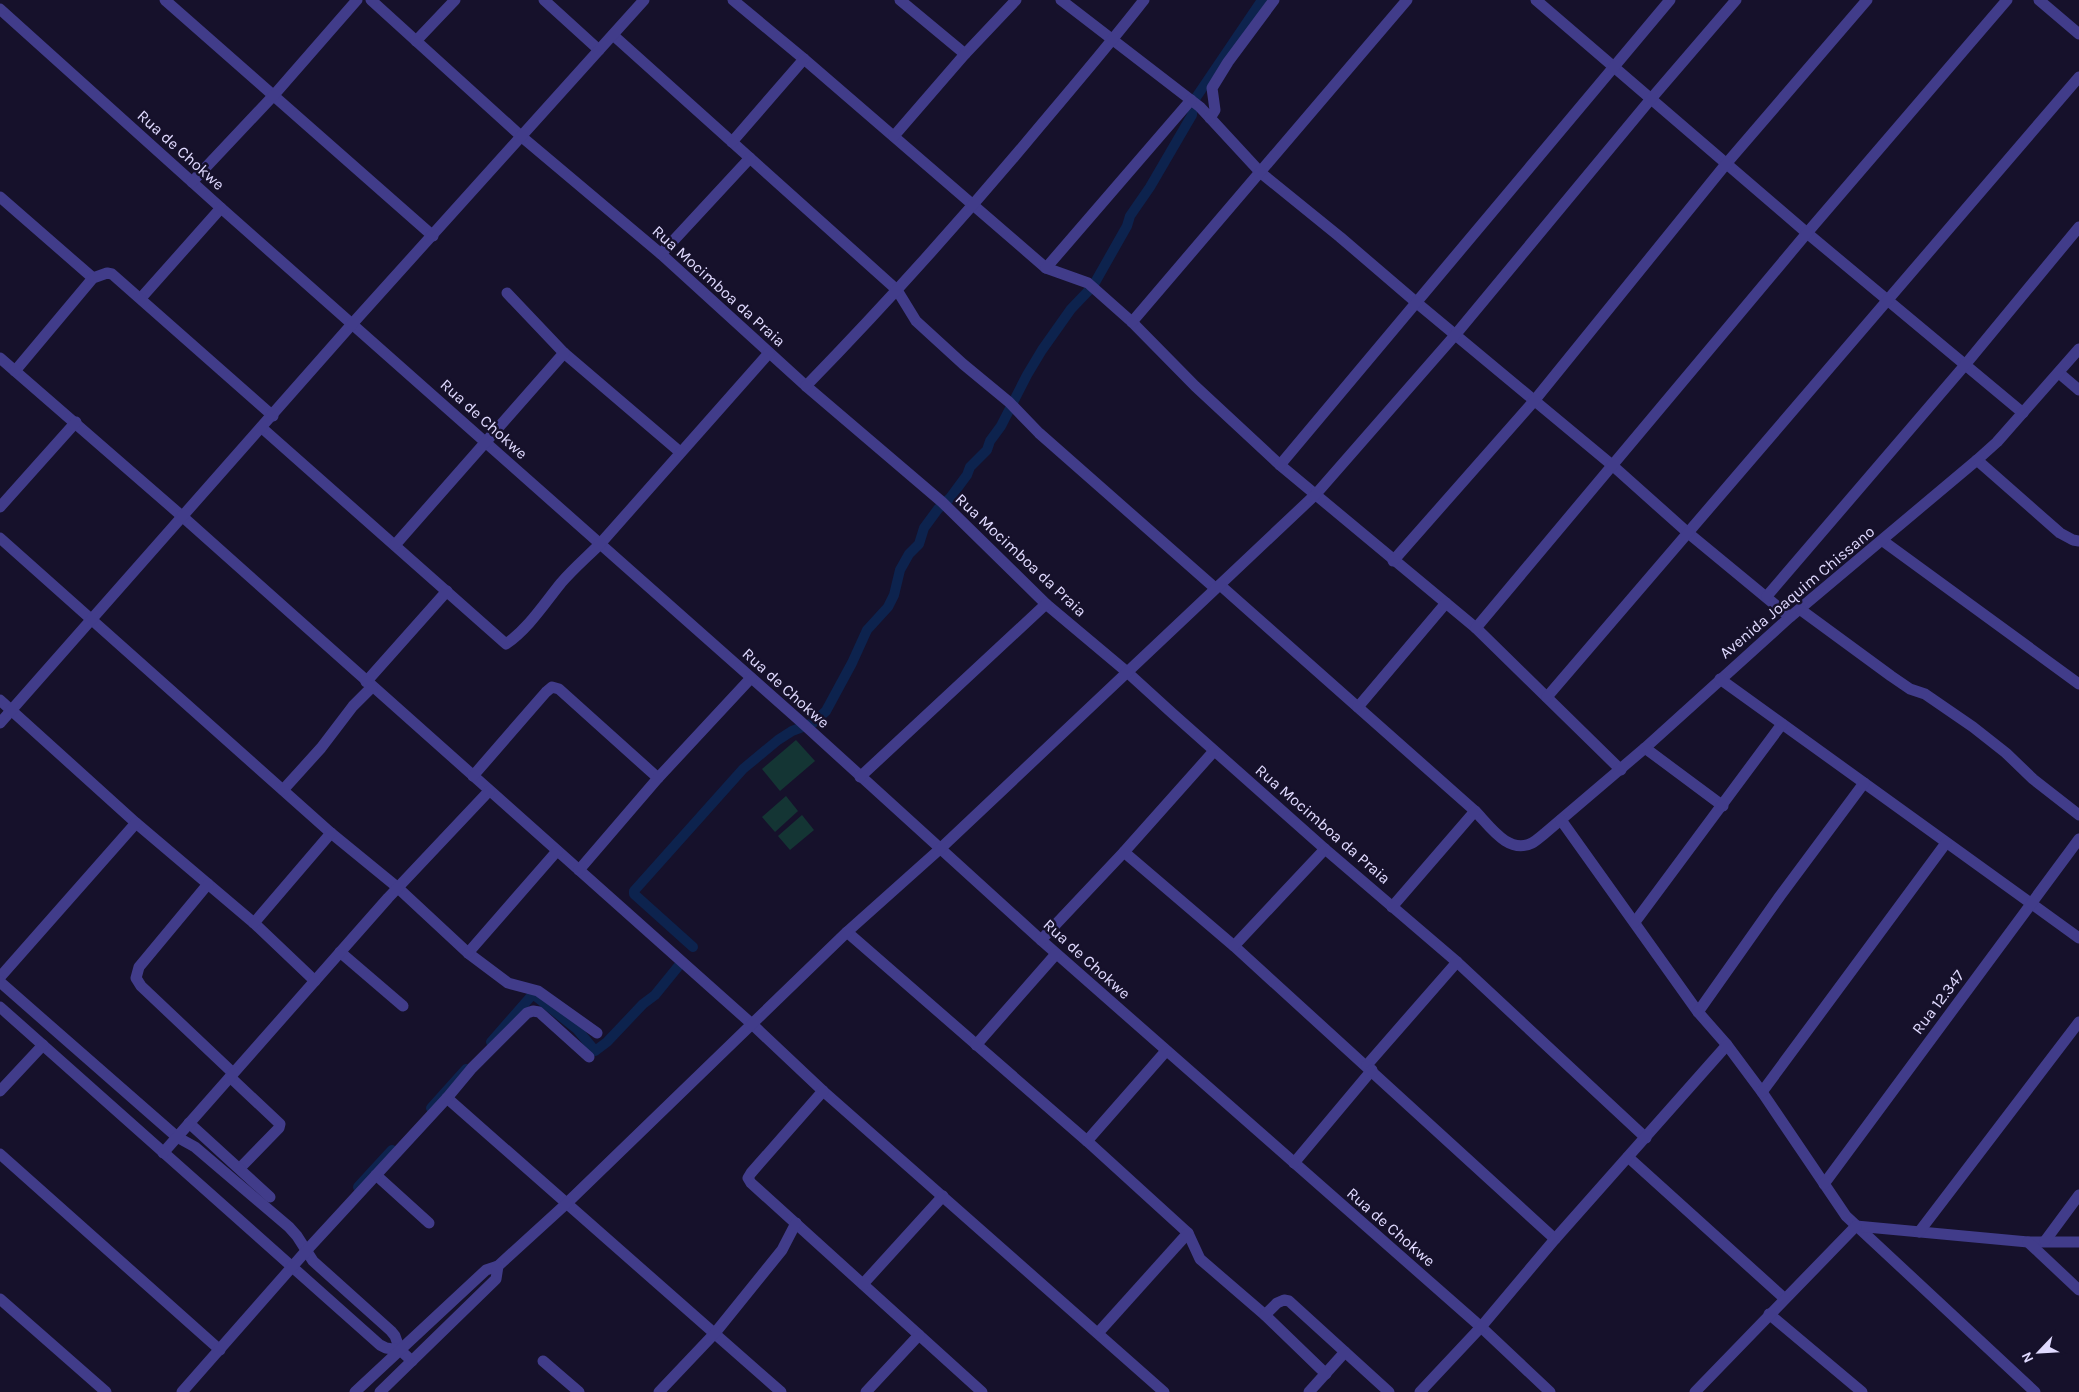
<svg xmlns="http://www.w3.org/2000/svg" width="2079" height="1392" viewBox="0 0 2079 1392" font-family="Karla,sans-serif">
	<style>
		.green { fill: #143534 }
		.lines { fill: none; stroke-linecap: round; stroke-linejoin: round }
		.canal { stroke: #0d234e; stroke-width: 10 }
		.minor { stroke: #413c8a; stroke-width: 11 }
		.labels { text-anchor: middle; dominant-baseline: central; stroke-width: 5; stroke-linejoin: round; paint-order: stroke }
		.street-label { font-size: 16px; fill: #e0daff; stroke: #16112b }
	</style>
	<rect width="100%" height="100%" fill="#16112b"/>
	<g class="green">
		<path d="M796 740 815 761 780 791 762 769Z"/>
		<path d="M786 796 798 811 775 832 762 817Z"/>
		<path d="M802 815 814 830 790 850 778 836Z"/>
	</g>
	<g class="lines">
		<g class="canal">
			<path d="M693 947 634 894V891L743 769 778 740 792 731 813 723 826 711 852 663 867 630 888 607 894 595 900 570 909 554 919 544 924 528 938 509 950 498 967 475 970 467 987 450 990 441 1001 426 1027 375 1042 350 1071 309 1093 286 1127 226 1130 216 1150 187 1192 115 1193 102 1262 0"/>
			<path d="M491 1042 533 994 577 1029 595 1051 607 1042 643 1004 655 995 681 963"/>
			<path d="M431 1108 466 1069"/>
			<path d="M358 1187 392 1150"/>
		</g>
		<g class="minor">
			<path d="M165 0 433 236"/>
			<path d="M371 0 522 137 661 254 806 386 942 502 1046 604 1127 672 1172 713 1325 849 1457 962 1646 1138"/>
			<path d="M544 0 599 50"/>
			<path d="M733 0 804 59 1046 268 1088 283 1132 322 1195 386 1280 465 1476 628 1621 770"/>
			<path d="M900 0 965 54"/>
			<path d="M1061 0 1200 107 1261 173 1340 237 1417 303 1612 465 1687 532 1790 617"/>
			<path d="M1536 0 1807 233 2023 413"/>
			<path d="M2039 0 2079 34"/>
			<path d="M0 9 221 208 799 720 1041 940 1481 1327 1550 1392"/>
			<path d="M613 35 897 290 916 321 963 364 1009 402 1039 433 1215 588"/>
			<path d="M416 41 455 0"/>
			<path d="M1210 118 1215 110 1212 88 1228 62 1274 0"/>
			<path d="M894 136 965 54 1016 0"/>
			<path d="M732 142 804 59"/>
			<path d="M192 182 274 95 357 0"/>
			<path d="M0 197 93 278"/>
			<path d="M661 254 750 158"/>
			<path d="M1046 268 1191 100"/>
			<path d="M507 293 564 353 680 452"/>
			<path d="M141 298 221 208"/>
			<path d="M1132 322 1407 0"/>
			<path d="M0 358 183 517 753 1025 823 1091 1164 1392"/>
			<path d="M15 371 93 278 107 273 112 274 273 416"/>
			<path d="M2059 373 2079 390"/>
			<path d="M806 386C882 308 955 227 1025 144 1065 96 1106 49 1144 0"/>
			<path d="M262 428 506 644C528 629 544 604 561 583 573 569 587 557 600 544L769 353"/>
			<path d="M1977 460 2060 533 2073 540 2079 541"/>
			<path d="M1280 465 1670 0"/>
			<path d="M0 507 76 422"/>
			<path d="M0 538 331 833 397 887 468 953 508 983 538 991 597 1033"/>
			<path d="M1883 541 2079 684"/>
			<path d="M395 545 564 353"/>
			<path d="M1393 561 1534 401 1726 164 1867 0"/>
			<path d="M1220 585 1475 811C1489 825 1508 855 1532 843 1536 841 1540 837 1544 834L1645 748 1790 617 1977 460 1997 442 2079 349"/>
			<path d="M1767 596 1965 365 2079 227"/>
			<path d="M1801 610 1891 676 1910 689 1925 694 1973 727 2006 753 2033 779 2079 815"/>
			<path d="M1476 628 1807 233 2007 0"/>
			<path d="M1720 679 2079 938"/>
			<path d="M366 682 447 591"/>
			<path d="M1547 697 2079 77"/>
			<path d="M0 700 136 823 254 923 315 981"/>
			<path d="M1358 707 1446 603"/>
			<path d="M0 723 353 323 644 0"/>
			<path d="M1645 748 1723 806"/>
			<path d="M473 776 546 692 552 687 559 689 658 778"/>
			<path d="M860 777 1046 604"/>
			<path d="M283 790 321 748 353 706 372 687"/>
			<path d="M1561 820 1698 1012 1727 1045 1762 1092 1846 1216 2035 1392"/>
			<path d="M1124 852 1234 946 1555 1239"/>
			<path d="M579 870 658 778 751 678"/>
			<path d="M208 884 139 967 136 978 141 986 233 1073"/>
			<path d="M1392 907 1475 811"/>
			<path d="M1635 922 1782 724"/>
			<path d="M254 923 331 833"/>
			<path d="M847 932 1087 1141 1188 1233 1200 1259 1265 1315 1326 1374"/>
			<path d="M1041 940 1124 852 1214 751"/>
			<path d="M1234 946 1325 849"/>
			<path d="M340 952 403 1006"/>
			<path d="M468 953 557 851"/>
			<path d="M0 977 136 823"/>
			<path d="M0 982 177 1137 195 1147 289 1227 297 1236 313 1261 391 1331 395 1336 400 1350 412 1361"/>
			<path d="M0 1007 380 1345 386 1348 400 1350"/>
			<path d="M1698 1012 1780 896 1864 783"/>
			<path d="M976 1045 1056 954"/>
			<path d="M1367 1065 1457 962"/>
			<path d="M230 1077 280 1124 279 1128 240 1168"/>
			<path d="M0 1091 43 1045"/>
			<path d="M823 1091 751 1173 748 1178 751 1183 982 1392"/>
			<path d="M1762 1092 1946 843"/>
			<path d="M447 1098 781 1392"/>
			<path d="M189 1123 270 1197"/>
			<path d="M1087 1141 1166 1051"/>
			<path d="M163 1153 388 898 489 791"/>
			<path d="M0 1154 220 1350"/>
			<path d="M1628 1157 1784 1298"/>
			<path d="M1294 1163 1372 1070"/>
			<path d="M376 1175 429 1223"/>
			<path d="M1824 1184 2079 839"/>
			<path d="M1856 1226 2028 1242H2079"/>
			<path d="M1919 1232 2079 1022"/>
			<path d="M2045 1241 2079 1195"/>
			<path d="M2028 1242 2079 1290"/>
			<path d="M863 1284 943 1196"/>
			<path d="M0 1299 106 1392"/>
			<path d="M1769 1314 1862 1392"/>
			<path d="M1265 1315 1277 1303 1284 1300 1289 1301 1389 1392"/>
			<path d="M1098 1333 1188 1233"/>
			<path d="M543 1361 579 1392"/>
			<path d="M182 1392 306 1251 447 1098 472 1068 527 1013 533 1011 539 1012 589 1057"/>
			<path d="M355 1392 486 1270 498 1266 566 1204 847 932 941 848 1316 494 1456 334 1650 100 1736 0"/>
			<path d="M380 1392 496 1279 498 1266"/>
			<path d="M659 1392 715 1333 782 1250 796 1223"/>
			<path d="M866 1392 919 1335"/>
			<path d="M1309 1392 1345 1352"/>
			<path d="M1420 1392 1481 1327 1555 1239 1727 1045"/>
			<path d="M1695 1392 1856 1226"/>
		</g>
	</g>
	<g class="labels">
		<g class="street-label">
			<text transform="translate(181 150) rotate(42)">Rua de Chokwe</text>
			<text transform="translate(719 286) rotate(42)">Rua Mocimboa da Praia</text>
			<text transform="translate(484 419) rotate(42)">Rua de Chokwe</text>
			<text transform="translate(1021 555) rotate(43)">Rua Mocimboa da Praia</text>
			<text transform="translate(1797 592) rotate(-40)">Avenida Joaquim Chissano</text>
			<text transform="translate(786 688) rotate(42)">Rua de Chokwe</text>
			<text transform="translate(1323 824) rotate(41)">Rua Mocimboa da Praia</text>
			<text transform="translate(1087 959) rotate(42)">Rua de Chokwe</text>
			<text transform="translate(1938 1002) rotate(-53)">Rua 12.347</text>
			<text transform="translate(1391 1227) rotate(41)">Rua de Chokwe</text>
		</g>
	</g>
	<g transform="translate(2039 1352) rotate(245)" stroke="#16112b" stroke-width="4" paint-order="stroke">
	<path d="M0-4L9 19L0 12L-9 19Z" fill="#e0daff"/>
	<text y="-8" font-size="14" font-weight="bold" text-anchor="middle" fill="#e0daff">N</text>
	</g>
</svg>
